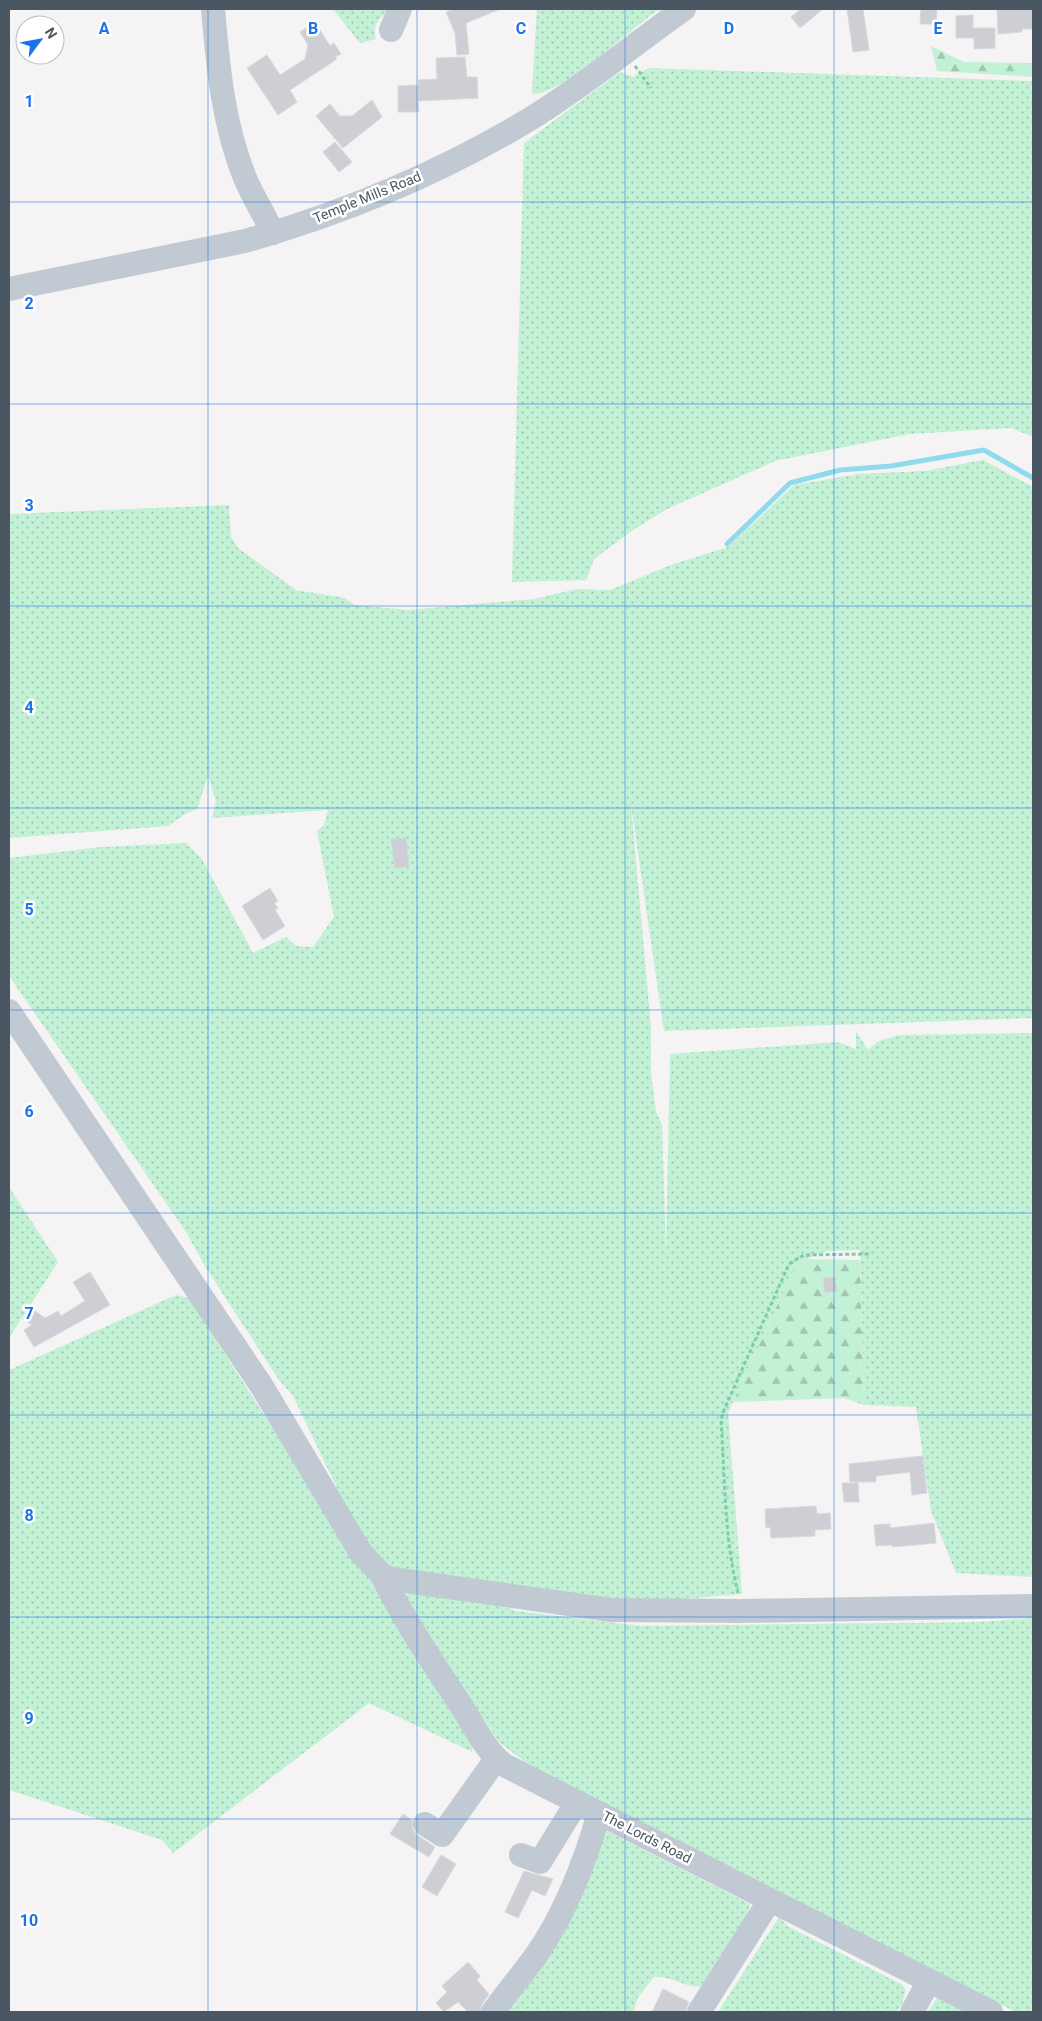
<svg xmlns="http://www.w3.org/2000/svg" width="1042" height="2021" viewBox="0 0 1042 2021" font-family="Roboto,sans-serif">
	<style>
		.grass { fill: url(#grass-dots) }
		.forest { fill: url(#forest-firs) }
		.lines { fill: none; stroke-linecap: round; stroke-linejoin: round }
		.stream { stroke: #90daee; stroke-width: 5 }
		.building { fill: #cdcfd5; stroke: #d7d9de }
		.path { stroke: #7ad0a6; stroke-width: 3; stroke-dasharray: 4 2.5; stroke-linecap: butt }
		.minor { stroke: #c1cad2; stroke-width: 24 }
		.grid { fill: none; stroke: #1a73e8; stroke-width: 1; stroke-opacity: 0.55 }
		.labels { text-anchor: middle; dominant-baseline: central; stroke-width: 5; stroke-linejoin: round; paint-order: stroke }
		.street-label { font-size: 14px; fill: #4a5661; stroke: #fff }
		.grid-label { font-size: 16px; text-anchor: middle; font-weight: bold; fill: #1a73e8; stroke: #fff; stroke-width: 5; stroke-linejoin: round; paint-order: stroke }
	</style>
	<defs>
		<pattern id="grass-dots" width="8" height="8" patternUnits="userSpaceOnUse" patternTransform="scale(1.25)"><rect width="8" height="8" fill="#c3f1d5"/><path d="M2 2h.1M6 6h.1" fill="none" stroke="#a0c6b0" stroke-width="1.8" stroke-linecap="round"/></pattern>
		<pattern id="forest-firs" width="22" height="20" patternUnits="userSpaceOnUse" patternTransform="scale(1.25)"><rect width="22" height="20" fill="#c3f1d5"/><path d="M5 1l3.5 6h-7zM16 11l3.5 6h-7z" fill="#a0c6b0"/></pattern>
	</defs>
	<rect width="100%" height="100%" fill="#f5f3f3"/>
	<g class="grass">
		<path d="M333 9H390C380 19 372 22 376 39L360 43Z"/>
		<path d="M537 9H659C634 27 561 94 534 94L532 91Z"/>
		<path d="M649 68 1033 81V437L1011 428 910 434 775 461 667 509 633 530 594 559 586 580 512 582 524 143 620 72 633 77Z"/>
		<path d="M983 460 1033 487V1018L664 1031 631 805 651 1028V1073L656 1112 662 1125 666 1251 670 1054 838 1042 856 1049V1031L868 1050 879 1041 899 1035 1033 1033V1577L956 1573 931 1511 916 1407 864 1405 860 1250 827 1251 797 1262 728 1413 742 1594 637 1603 400 1570 382 1561 371 1549 348 1511 293 1396 279 1380 206 1268 186 1232 9 976V858L101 847 186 843 202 859 253 953 286 937 296 946 313 947 334 917 317 831 324 825 328 810 212 818 216 801 208 776 197 809 185 814 168 826 9 838V514L229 505 231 537 238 548 296 590 345 598 355 605 409 610 534 599 577 589 610 590 671 565 728 547 794 485 859 474 925 471Z"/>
		<path d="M9 1187 58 1262 9 1338Z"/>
		<path d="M176 1295 189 1298 457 1715 473 1745 472 1752 369 1703 173 1853 162 1840 9 1790V1370Z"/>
		<path d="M408 1592 490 1602 517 1611 641 1626 978 1622 1033 1618V2012H1016L526 1763 498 1741 405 1601V1596Z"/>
		<path d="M605 1830 750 1904 746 1921 701 1986C683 1988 675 1976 654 1977L638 1997 633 2012H508Z"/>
		<path d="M779 1917 789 1927 901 1984 906 1989 902 2004 897 2012H718Z"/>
		<path d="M940 1993 978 2012H928Z"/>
	</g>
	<g class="forest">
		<path d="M931 46 964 62 1033 63V77L937 71Z"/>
		<path d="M804 1259 860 1260 864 1405 844 1398 733 1402 797 1262Z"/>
	</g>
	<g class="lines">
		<path class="stream" d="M727 544 790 483 840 470 891 466 984 450 1033 478"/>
	</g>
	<g class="building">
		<path d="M455 9H500L466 23 469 54 457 55 455 33 446 12Z"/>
		<path d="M801 9H823L800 28 791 17Z"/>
		<path d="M847 9H863L869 50 853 52Z"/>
		<path d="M921 9H937L936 24H920Z"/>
		<path d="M997 9H1033V29H1022V32L998 34Z"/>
		<path d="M973 15V28H995V48L974 49V36V38H956V16Z"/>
		<path d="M315 22 330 46 334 43 341 54 335 57 337 59 290 90 297 102 278 115 247 68 267 55 280 75 305 59 308 45 300 32Z"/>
		<path d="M465 57 467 77H477L478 98 418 101 419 112H398V86L419 85 418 80 437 79 436 58Z"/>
		<path d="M372 100 382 117 343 148 316 116 330 104 340 116H352Z"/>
		<path d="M335 142 352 162 339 172 323 152Z"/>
		<path d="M406 838 409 867 395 868 391 839Z"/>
		<path d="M270 888 278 901 274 903 278 908 275 910 285 926 263 940 242 906Z"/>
		<path d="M90 1272 110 1305 34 1347 24 1330 32 1325 23 1319 31 1308 45 1318 58 1311 61 1316 85 1301 73 1282Z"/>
		<path d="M835 1277 837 1291 825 1293 823 1278Z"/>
		<path d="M923 1456 927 1493 912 1495 910 1472 876 1476V1482H850L849 1464Z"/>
		<path d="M842 1483H858L859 1502H844Z"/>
		<path d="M816 1506 817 1514 830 1513 831 1529 815 1530V1536L771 1538 770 1527 766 1528 765 1509Z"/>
		<path d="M934 1523 936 1543 893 1547 892 1545 876 1546 874 1525 890 1524V1528Z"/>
		<path d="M403 1814 412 1820 413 1830 417 1835 435 1847 429 1857 390 1834Z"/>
		<path d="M441 1855 456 1864 437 1896 422 1887Z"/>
		<path d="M524 1871 553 1879 545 1896 532 1890 518 1918 505 1912Z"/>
		<path d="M468 1962 480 1976 477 1980 489 1994 482 2004 480 2012H468L458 2002 444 2012 436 2003 447 1992 442 1986Z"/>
		<path d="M663 1989 689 2002 685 2012H652Z"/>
	</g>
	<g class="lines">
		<g class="path">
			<path d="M635 66 651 88"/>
			<path d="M738 1593C724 1537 725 1477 721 1420L724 1410 789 1264 804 1255 869 1254"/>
		</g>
		<g class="minor">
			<path d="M213 9C218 66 223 124 245 178 253 197 264 214 273 233"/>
			<path d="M391 30 400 9"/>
			<path d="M9 289 245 241C344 213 442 172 530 119 584 86 633 45 684 9"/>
			<path d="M9 1011 261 1385 361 1553 382 1575 392 1579 611 1610 741 1611 1033 1606"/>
			<path d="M382 1575C404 1621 434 1664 462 1707 474 1726 486 1751 504 1765L991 2012"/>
			<path d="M425 1824 442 1835 496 1759"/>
			<path d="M521 1855 540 1862 577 1802"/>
			<path d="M493 2012C507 1992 523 1974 537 1954 566 1912 585 1862 599 1813"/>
			<path d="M699 2012 770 1900"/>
			<path d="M912 2012 929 1981"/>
		</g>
	</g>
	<path class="grid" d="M208 9V2012M417 9V2012M625 9V2012M834 9V2012M9 202H1033M9 404H1033M9 606H1033M9 808H1033M9 1010H1033M9 1213H1033M9 1415H1033M9 1617H1033M9 1819H1033"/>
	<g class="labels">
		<g class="street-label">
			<text transform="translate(367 197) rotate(-22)">Temple Mills Road</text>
			<text transform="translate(647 1837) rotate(27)">The Lords Road</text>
		</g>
	</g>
	<g class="grid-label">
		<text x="104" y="34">A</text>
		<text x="313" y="34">B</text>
		<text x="521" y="34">C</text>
		<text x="729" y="34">D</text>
		<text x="938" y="34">E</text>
		<text x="29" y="107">1</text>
		<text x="29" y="309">2</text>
		<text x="29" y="511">3</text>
		<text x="29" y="713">4</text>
		<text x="29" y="915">5</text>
		<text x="29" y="1117">6</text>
		<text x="29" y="1319">7</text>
		<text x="29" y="1521">8</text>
		<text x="29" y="1724">9</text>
		<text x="29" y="1926">10</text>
	</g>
	<rect width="1042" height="2021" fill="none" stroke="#4a5661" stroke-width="20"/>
	<g transform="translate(40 40) rotate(58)"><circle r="24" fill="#ffffff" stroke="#b7bbc0"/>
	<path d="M0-4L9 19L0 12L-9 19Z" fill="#1a73e8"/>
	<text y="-8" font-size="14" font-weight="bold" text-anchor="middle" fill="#4a5661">N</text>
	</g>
</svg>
